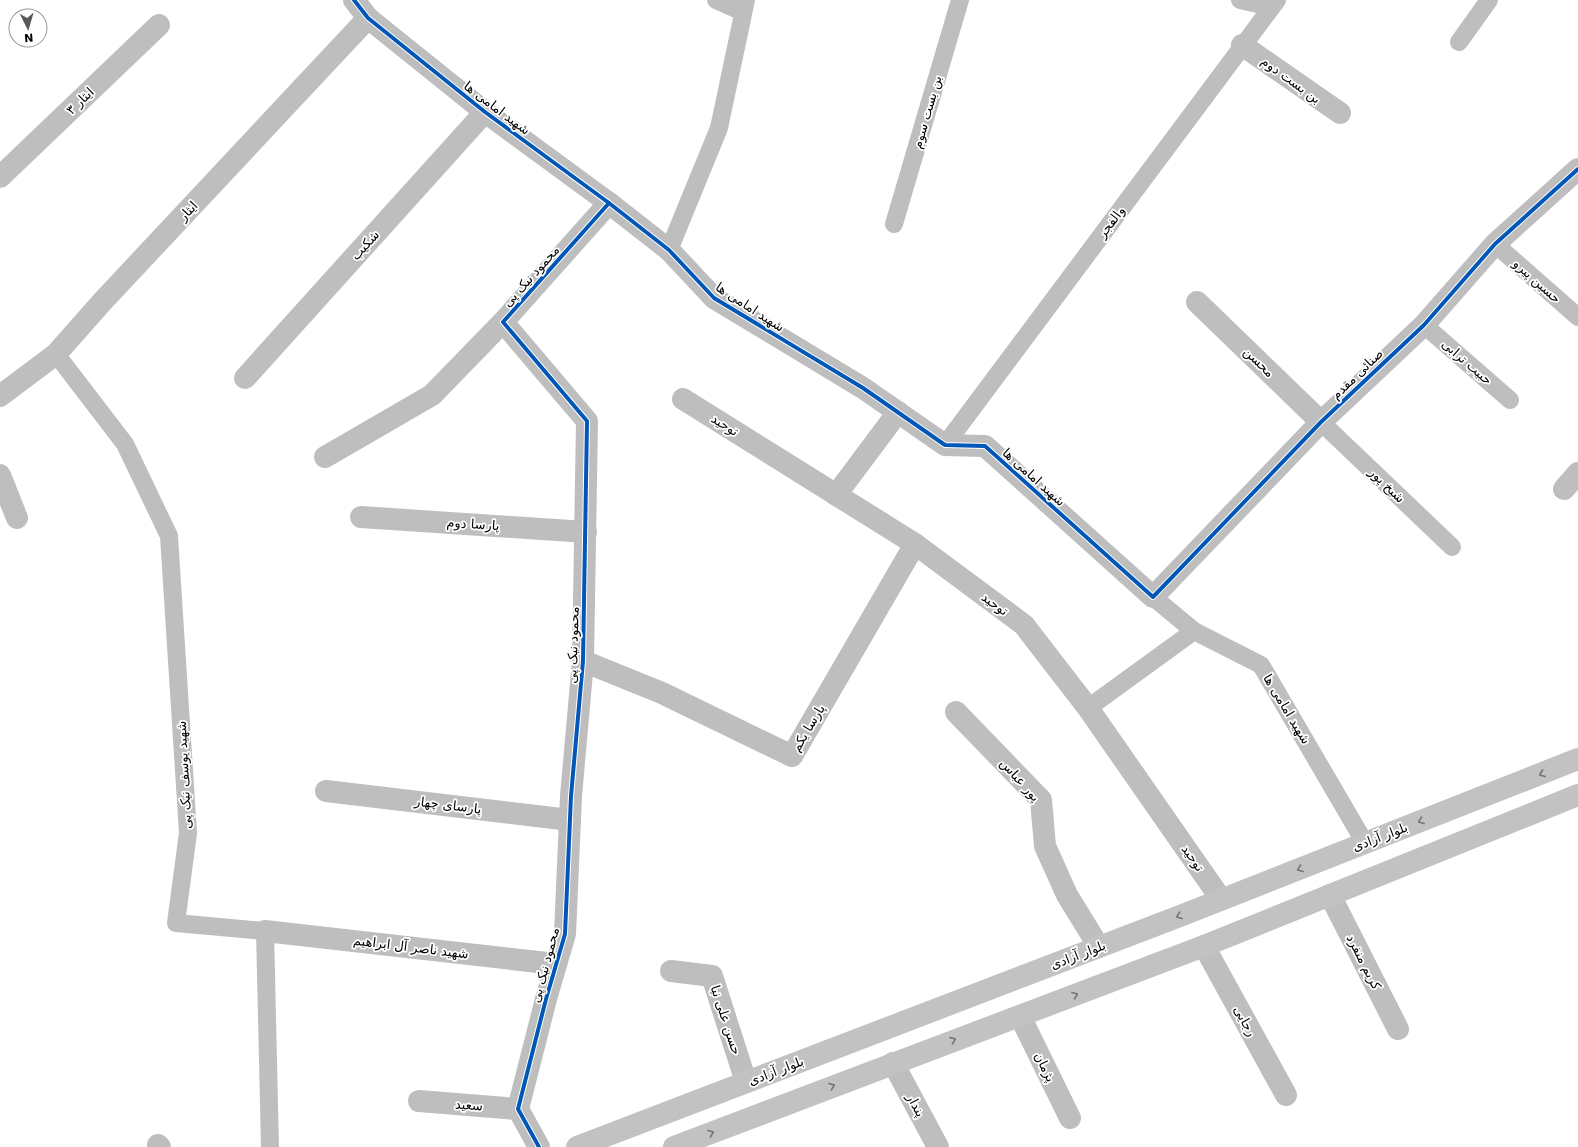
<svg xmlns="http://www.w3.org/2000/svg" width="1578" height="1147" viewBox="0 0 1578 1147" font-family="'DejaVu Sans','Noto Sans Arabic',sans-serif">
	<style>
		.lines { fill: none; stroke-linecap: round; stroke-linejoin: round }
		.service { stroke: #bebebe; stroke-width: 18 }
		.minor { stroke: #bebebe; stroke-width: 22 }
		.secondary { stroke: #c2c2c2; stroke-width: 22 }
		.cycleway-casing { stroke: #fff; stroke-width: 6 }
		.cycleway { stroke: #0057b8; stroke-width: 4 }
		.oneway { stroke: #747474 }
		.labels { text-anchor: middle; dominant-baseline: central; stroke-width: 3.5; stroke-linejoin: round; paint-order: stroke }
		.street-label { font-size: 13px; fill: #000; stroke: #fff }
	</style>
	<rect width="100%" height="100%" fill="#fff"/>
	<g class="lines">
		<g class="service">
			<path d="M716 0 743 12"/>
			<path d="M1240 0 1270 7"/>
			<path d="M1459 42 1489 0"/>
			<path d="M894 224 960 0"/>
			<path d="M1495 244 1578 317"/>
			<path d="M669 250 719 128 746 0"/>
			<path d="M1424 325 1510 400"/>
			<path d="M56 354 125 444 169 536 188 833 176 923 265 931 270 1147"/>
			<path d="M1321 422 1452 547"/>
			<path d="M945 445 1277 0"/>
			<path d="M1153 597 1194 631 1261 665 1365 843"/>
			<path d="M1088 708 1194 631"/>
		</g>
		<g class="minor">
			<path d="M354 0 368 18 485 112 609 203 669 250 714 298 863 388 945 445 985 446 1153 597 1321 422 1424 325 1495 244 1578 169"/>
			<path d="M1242 45 1340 113"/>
			<path d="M0 177 159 25"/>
			<path d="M1197 302 1321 422"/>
			<path d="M245 378 485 112"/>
			<path d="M0 396 56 354 102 302 368 18"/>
			<path d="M683 399 915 544 1024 625 1088 708 1221 899"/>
			<path d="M325 457 432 395 503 322"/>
			<path d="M0 475 17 518"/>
			<path d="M1564 489 1578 473"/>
			<path d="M836 495 898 412"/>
			<path d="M361 517 586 532"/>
			<path d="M583 661 662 693 792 756 915 544"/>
			<path d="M956 712 1041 800 1045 846 1067 895 1099 947"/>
			<path d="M326 791 570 820"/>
			<path d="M1330 895 1398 1029"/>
			<path d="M265 931 556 964"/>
			<path d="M1204 946 1286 1095"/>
			<path d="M671 971 712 976 746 1082"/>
			<path d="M1020 1016 1070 1118"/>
			<path d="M893 1063 938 1147"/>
			<path d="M419 1101 518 1109"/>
			<path d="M158 1145 160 1147"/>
			<path d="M539 1147 518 1109 546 999 565 934 571 796 583 661 587 421 503 322 609 203"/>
		</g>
		<g class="secondary">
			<path d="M577 1147 1180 916 1578 759"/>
			<path d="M674 1147 1204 946 1578 795"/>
		</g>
		<g class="cycleway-casing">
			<g id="cycleway">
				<path d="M354 0 368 18 485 112 609 203 669 250 714 298 863 388 945 445 985 446 1153 597 1321 422 1424 325 1495 244 1578 169"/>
				<path d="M539 1147 518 1109 546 999 565 934 571 796 583 661 587 421 503 322 609 203"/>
			</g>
		</g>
		<use href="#cycleway" class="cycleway"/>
	</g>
	<defs><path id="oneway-chevron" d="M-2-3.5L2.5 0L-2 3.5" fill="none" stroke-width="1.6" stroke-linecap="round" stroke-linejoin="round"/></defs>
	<g class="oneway">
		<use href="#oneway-chevron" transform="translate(1542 774) rotate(159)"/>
		<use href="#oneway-chevron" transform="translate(1421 821) rotate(159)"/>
		<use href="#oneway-chevron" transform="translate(1300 869) rotate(159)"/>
		<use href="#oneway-chevron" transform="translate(1179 916) rotate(159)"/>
		<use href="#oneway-chevron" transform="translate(1075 995) rotate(-21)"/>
		<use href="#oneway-chevron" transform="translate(953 1040) rotate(-21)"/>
		<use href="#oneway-chevron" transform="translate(832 1086) rotate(-21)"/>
		<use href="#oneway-chevron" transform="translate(711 1133) rotate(-21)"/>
	</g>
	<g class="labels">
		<g class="street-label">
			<text transform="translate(1291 80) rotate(36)">بن بست دوم</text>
			<text transform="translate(80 101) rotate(-44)">ایثار ۳</text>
			<text transform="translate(497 108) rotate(37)">شهید امامی ها</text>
			<text transform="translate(927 112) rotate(-74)">بن بست سوم</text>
			<text transform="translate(188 211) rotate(-47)">ایثار</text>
			<text transform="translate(1111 222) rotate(-53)">والفجر</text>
			<text transform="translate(365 245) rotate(-48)">شکیب</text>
			<text transform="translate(531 276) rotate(-48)">محمود نیک پی</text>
			<text transform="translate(1537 281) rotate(42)">حسین پیرو</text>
			<text transform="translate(750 307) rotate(33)">شهید امامی ها</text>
			<text transform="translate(1259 362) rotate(44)">محسن</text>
			<text transform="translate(1467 362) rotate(41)">حبیب ترابی</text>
			<text transform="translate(1357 374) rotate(-44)">صنائی مقدم</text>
			<text transform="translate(725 425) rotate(32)">توحید</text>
			<text transform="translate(1034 477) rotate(42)">شهید امامی ها</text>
			<text transform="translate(1387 485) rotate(44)">شیخ پور</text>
			<text transform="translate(473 524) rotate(4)">پارسا دوم</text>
			<text transform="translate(995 604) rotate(36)">توحید</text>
			<text transform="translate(573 645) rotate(-88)">محمود نیک پی</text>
			<text transform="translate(1287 709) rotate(59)">شهید امامی ها</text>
			<text transform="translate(808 728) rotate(-59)">پارسا یکم</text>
			<text transform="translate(184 775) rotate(-93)">شهید یوسف نیک پی</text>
			<text transform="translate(1020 780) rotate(48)">پور عباس</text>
			<text transform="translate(448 805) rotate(7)">پارسای چهار</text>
			<text transform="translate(1380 837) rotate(-21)">بلوار آزادی</text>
			<text transform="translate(1193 858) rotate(55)">توحید</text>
			<text transform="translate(411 947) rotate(7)">شهید ناصر آل ابراهیم</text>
			<text transform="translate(1078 955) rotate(-21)">بلوار آزادی</text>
			<text transform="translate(1364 962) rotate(63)">کریم منفرد</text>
			<text transform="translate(545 965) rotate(-75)">محمود نیک پی</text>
			<text transform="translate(726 1020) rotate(72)">حسن علی نیا</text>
			<text transform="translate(1245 1021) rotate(61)">رجایی</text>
			<text transform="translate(1045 1067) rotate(64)">پژمان</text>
			<text transform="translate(776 1071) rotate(-21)">بلوار آزادی</text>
			<text transform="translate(469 1105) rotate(4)">سعید</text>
			<text transform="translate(916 1105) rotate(62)">پندار</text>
		</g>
	</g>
	<g transform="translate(28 28) rotate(175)"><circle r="19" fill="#ffffff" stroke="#999999"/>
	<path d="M0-3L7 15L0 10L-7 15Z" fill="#595959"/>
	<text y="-6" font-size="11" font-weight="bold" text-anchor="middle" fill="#000000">N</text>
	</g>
</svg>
